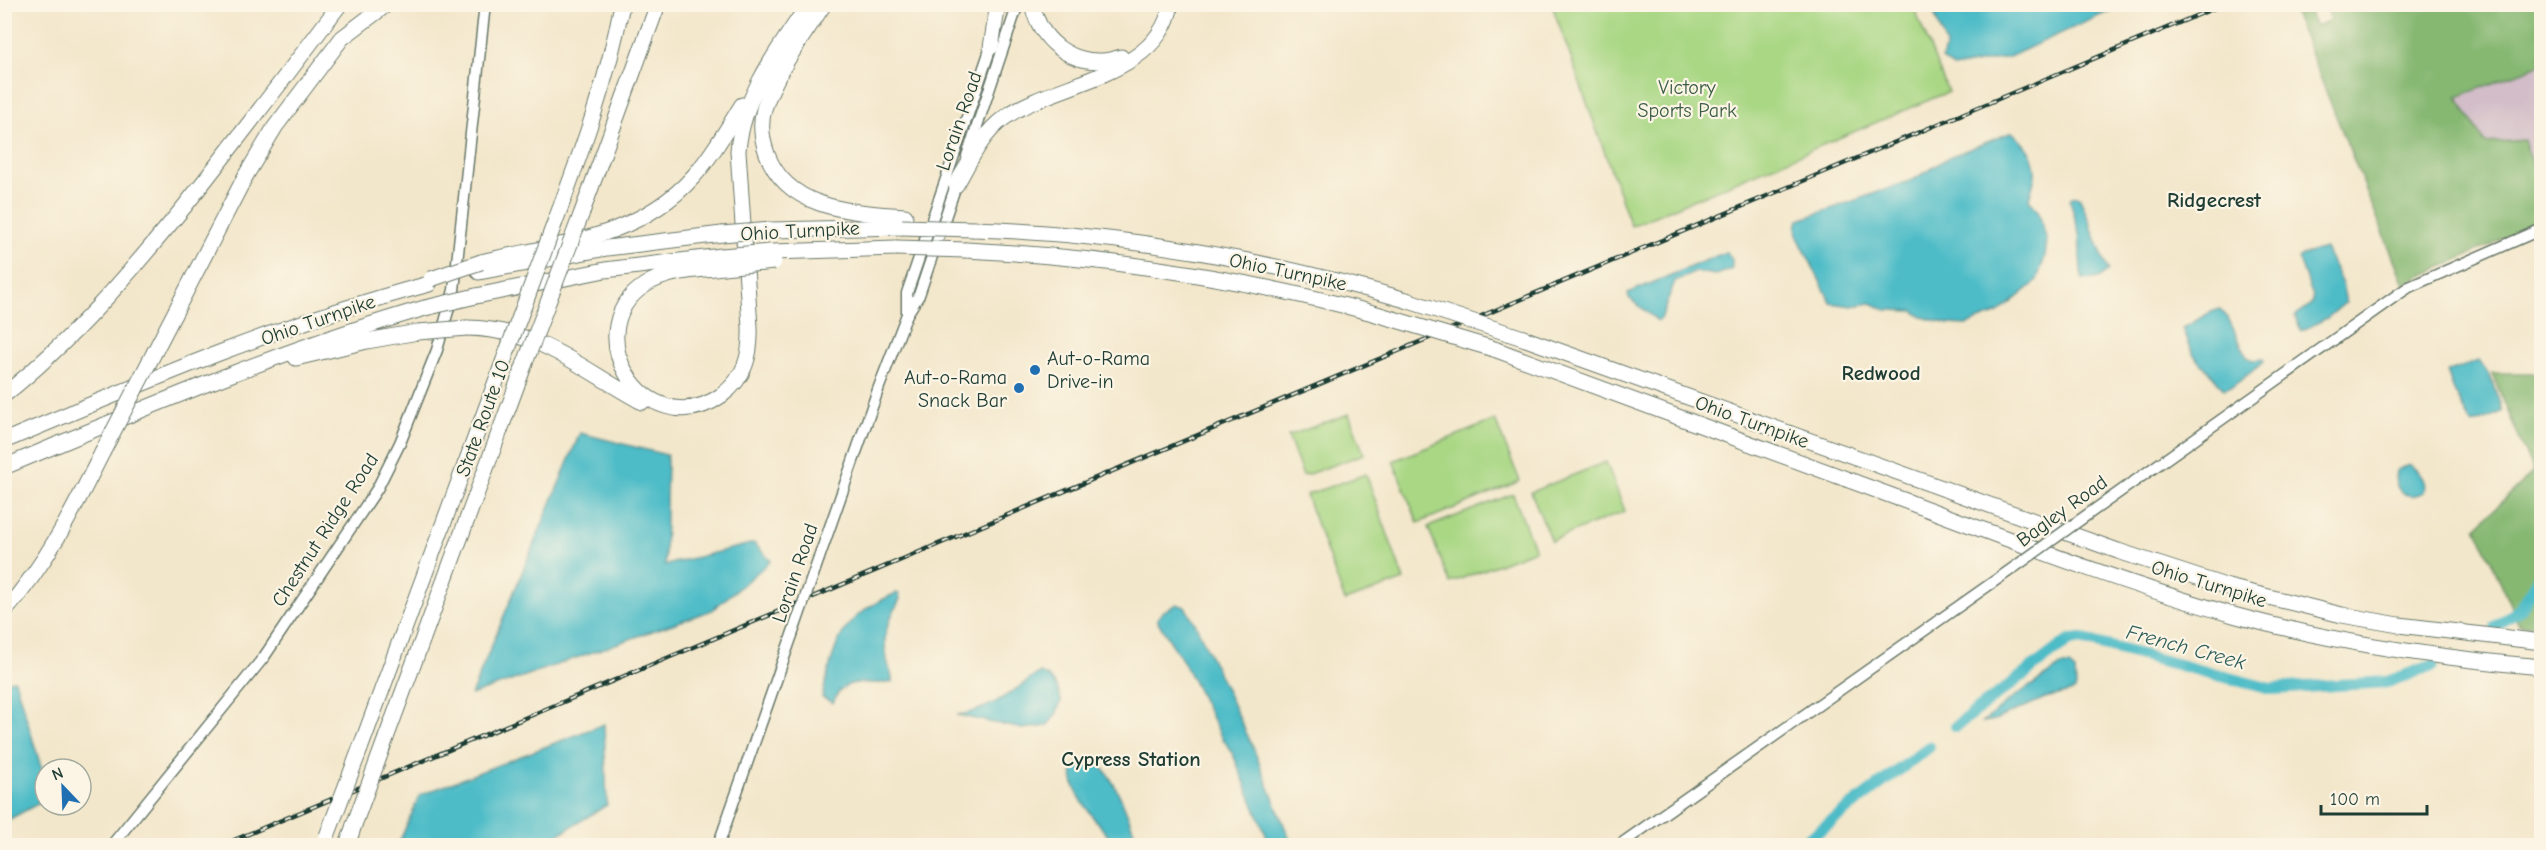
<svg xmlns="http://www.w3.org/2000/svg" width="2546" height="850" viewBox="0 0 2546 850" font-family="'Comic Neue',sans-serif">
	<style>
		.industrial { fill: #d2bdc8 }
		.green { fill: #a9d784; stroke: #648a5c; stroke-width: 1.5 }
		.forest { fill: #86b872; stroke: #527a53; stroke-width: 1.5 }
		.water { fill: #4ebcc7; stroke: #367c7e; stroke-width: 1.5 }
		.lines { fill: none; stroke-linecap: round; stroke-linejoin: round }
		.river { stroke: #4ebcc7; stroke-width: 12 }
		.tertiary-casing { stroke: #697869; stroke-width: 13 }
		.motorway-casing { stroke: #697869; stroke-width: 17 }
		.tertiary { stroke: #fff; stroke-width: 10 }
		.motorway { stroke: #fff; stroke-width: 15 }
		.rail-casing { stroke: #1f3d34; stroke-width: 4.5 }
		.rail { stroke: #fcf5e5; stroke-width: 2; stroke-dasharray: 7; stroke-linecap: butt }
		.tertiary-bridge-casing { stroke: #697869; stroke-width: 13; stroke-linecap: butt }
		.motorway-bridge-casing { stroke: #697869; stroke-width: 17; stroke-linecap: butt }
		.tertiary-bridge { stroke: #fff; stroke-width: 10 }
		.motorway-bridge { stroke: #fff; stroke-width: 15 }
		.poi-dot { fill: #1f6fb2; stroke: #fcf5e5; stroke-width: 2 }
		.labels { text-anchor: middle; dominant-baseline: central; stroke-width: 4.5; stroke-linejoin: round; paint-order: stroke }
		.park-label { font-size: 20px; fill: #3b5c44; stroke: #fcf5e5 }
		.street-label { font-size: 20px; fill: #1f3d34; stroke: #fcf5e5 }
		.poi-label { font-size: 20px; fill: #1f3d34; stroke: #fcf5e5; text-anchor: start }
		.neighbourhood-label { font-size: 21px; font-weight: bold; fill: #1f3d34; stroke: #fcf5e5 }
		.water-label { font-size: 21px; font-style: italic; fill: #2b5d59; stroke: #fcf5e5 }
	</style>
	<rect width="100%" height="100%" fill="#fcf5e5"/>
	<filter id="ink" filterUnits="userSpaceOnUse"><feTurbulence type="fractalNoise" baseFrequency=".0167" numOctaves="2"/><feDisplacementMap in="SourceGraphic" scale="12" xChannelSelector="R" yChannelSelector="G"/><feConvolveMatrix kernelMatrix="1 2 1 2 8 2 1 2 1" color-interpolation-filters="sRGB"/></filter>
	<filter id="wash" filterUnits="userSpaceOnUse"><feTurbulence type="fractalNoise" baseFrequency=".008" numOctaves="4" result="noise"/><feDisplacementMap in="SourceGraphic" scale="24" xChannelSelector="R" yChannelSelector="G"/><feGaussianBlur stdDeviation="1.35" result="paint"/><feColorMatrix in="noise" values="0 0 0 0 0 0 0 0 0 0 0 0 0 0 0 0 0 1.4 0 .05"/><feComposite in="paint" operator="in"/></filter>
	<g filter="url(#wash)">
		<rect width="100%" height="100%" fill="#f3e7cb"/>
		<path class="industrial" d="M2541 64V188L2524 140 2485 143 2457 97Z"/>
		<g class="green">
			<path d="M1552 5H1913L1948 92 1631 226Z"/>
			<path d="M1349 414 1364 454 1303 476 1288 436Z"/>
			<path d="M1495 420 1520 481 1418 523 1393 461Z"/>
			<path d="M1606 462 1625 511 1551 541 1531 492Z"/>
			<path d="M1366 474 1404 580 1345 601 1306 495Z"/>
			<path d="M1513 494 1535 550 1450 583 1428 527Z"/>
		</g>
		<g class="forest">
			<path d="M2291 5H2305L2316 26 2331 20 2325 5H2541V64L2457 97 2485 143 2524 140 2541 188V222L2404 284Z"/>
			<path d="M2492 373H2541V625H2519L2476 527 2533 472Z"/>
		</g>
		<g class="water">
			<path d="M1931 5V4L2123 5 2009 57 1954 68 1942 59 1946 45Z"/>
			<path d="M2012 132C2025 144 2036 156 2035 175 2035 183 2030 191 2029 200L2038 210 2040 217 2047 241 2045 257 2036 282 1998 313 1966 325 1948 324 1922 317 1914 311 1886 310 1871 303 1852 306 1831 303 1797 235 1796 226 1799 220 1915 179 1949 157Z"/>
			<path d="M2077 196 2080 198 2108 270C2103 278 2092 281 2083 279L2081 273 2079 233 2070 200 2072 197Z"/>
			<path d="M2325 248 2342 284 2346 302 2327 318 2301 331 2295 316 2311 304 2313 296 2298 258 2302 255Z"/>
			<path d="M1726 252 1732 259V269L1716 275 1696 272 1675 281 1661 319 1658 321 1629 298 1628 293Z"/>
			<path d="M2220 309 2228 318 2247 357 2253 360 2263 359 2264 362 2233 386 2224 389 2194 355 2183 328 2211 312Z"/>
			<path d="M2478 361C2491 370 2498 396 2502 412L2472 424 2454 391 2447 372Z"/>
			<path d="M580 433 667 455 665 565 754 543 771 561 712 610 471 695Z"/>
			<path d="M2408 464C2418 470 2428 481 2424 492 2407 501 2392 490 2396 471Z"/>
			<path d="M896 593 899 594 900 599C889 620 881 634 887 659 888 667 893 675 892 682 870 688 845 671 833 703L822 697C829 670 834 637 855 618 866 607 882 600 896 593Z"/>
			<path d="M1177 604 1185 607 1195 623 1252 745 1292 845H1270L1232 752 1221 736 1183 661 1158 622V618L1162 612Z"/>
			<path d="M2061 666H2069L2075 671 2076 687 2074 691 2045 698 1995 720 1983 722 2015 696Z"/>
			<path d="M1039 673C1052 675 1059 689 1061 701L1056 715 1047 726 1022 729 957 715C989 711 1013 691 1039 673Z"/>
			<path d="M15 680 45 780V800L6 821 9 845H5V681Z"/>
			<path d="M604 724 607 805 541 845H398L420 795Z"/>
			<path d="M1093 760C1115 772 1130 822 1139 845H1116C1104 831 1040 762 1093 760Z"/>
		</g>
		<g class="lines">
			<g class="river">
				<path d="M2495 627 2521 608 2542 573"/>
				<path d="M1956 726 2061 646 2070 641 2080 639 2271 689 2387 682 2432 666"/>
				<path d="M1799 846 1929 747"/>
			</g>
		</g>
	</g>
	<g filter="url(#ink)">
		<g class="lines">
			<g class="tertiary-casing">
				<g id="tertiary">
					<path d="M967 156 1018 4"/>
					<path d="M907 314V293L993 41"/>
					<path d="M2087 515 2397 295 2409 287 2542 229"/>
					<path d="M819 558 879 387 907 314 919 295 958 179"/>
					<path d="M111 846 264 657 377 489 400 443 437 350 454 290 485 4"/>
					<path d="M718 846 792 635"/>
					<path d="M1618 846 2016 566"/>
				</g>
			</g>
			<g class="motorway-casing">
				<g id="motorway">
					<path d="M824 4C803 37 776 71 764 109 760 123 762 140 767 154 788 211 854 212 905 216"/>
					<path d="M1032 4C1041 46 1080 71 1121 57"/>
					<path d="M991 47 998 4"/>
					<path d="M764 90 785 64"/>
					<path d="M956 185C970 161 981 135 1004 118 1054 81 1159 78 1171 4"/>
					<path d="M581 215 658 4"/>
					<path d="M555 222C582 150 608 80 622 4"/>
					<path d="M974 229C1120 234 1266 259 1406 300"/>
					<path d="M772 230 902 227"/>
					<path d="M966 250C1104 257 1239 277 1373 313"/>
					<path d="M773 252 896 248"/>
					<path d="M481 262C557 244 638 239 693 177 712 156 727 129 742 105"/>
					<path d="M723 267C700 270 674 270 652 281 569 324 645 450 722 395 745 378 751 355 750 327L738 151C742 97 779 48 809 4"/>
					<path d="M479 272 607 248 722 234"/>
					<path d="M476 296 605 270 722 256"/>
					<path d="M467 328C540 329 581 369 642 402"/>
					<path d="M1523 338 2118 551 2228 587 2342 615 2399 625 2542 642"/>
					<path d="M1494 349C1630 399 1767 450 1903 500 2013 541 2124 584 2237 616 2336 643 2439 658 2542 667"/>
					<path d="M155 351 246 175 275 127 342 38 387 4"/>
					<path d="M296 358 367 341 418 332"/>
					<path d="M4 395C73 340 128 275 184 207 237 140 289 72 340 4"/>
					<path d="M4 441C144 382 282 323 429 284"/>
					<path d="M4 467C143 409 280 350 425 308"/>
					<path d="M4 612C46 565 74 509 102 453"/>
					<path d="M386 738 525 363"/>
					<path d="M360 749 505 357"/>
					<path d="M347 846 354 825"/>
				</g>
			</g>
			<use href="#tertiary" class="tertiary"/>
			<use href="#motorway" class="motorway"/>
			<g class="rail-casing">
				<path id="rail" d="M220 846 2224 4"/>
			</g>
			<use href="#rail" class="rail"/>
			<g class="tertiary-bridge-casing">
				<g id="tertiary-bridge">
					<path d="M2016 566 2087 515"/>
					<path d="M792 635 819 558"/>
				</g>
			</g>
			<g class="motorway-bridge-casing">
				<g id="motorway-bridge">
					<path d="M902 227 974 229"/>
					<path d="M722 234 772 230"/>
					<path d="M896 248 966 250"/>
					<path d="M722 256 770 252"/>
					<path d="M723 267 774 262"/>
					<path d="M431 279 481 262"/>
					<path d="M1406 300 1523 338"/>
					<path d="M425 308 476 296"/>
					<path d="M1373 313 1494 349"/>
					<path d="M418 332 467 328"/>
					<path d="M505 357 555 222"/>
					<path d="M525 363 581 215"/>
					<path d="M102 453 155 351"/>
					<path d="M354 825 386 738"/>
					<path d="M327 836 360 749"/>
				</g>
			</g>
			<use href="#tertiary-bridge" class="tertiary-bridge"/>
			<use href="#motorway-bridge" class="motorway-bridge"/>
		</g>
	</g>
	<g class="poi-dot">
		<circle cx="1035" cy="370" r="6"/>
		<circle cx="1019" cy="388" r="6"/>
	</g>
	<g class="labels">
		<g class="park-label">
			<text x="1687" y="87">Victory<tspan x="1687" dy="23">Sports Park</tspan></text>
		</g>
		<g class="street-label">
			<text transform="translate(959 121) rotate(-71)">Lorain Road</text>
			<text transform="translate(800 231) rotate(-3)">Ohio Turnpike</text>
			<text transform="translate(1288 272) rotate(12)">Ohio Turnpike</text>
			<text transform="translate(318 320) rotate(-19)">Ohio Turnpike</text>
			<text transform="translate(483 418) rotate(-70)">State Route 10</text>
			<text transform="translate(1752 422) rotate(20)">Ohio Turnpike</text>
			<text transform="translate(2062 511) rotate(-36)">Bagley Road</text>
			<text transform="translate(325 530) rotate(-57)">Chestnut Ridge Road</text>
			<text transform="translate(795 573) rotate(-71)">Lorain Road</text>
			<text transform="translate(2209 584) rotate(17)">Ohio Turnpike</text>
		</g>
		<g class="poi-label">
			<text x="1047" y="358">Aut-o-Rama<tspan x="1047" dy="23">Drive-in</tspan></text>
			<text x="1007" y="377" text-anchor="end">Aut-o-Rama<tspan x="1007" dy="23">Snack Bar</tspan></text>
		</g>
		<g class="neighbourhood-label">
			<text x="2214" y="200">Ridgecrest</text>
			<text x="1881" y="373">Redwood</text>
			<text x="1131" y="759">Cypress Station</text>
		</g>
		<g class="water-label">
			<text transform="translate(2186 647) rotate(15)">French Creek</text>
		</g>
	</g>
	<rect width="2546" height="850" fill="none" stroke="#fcf5e5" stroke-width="24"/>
	<g transform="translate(63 787) rotate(337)"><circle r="28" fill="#fcf5e5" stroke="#a4ab9e" stroke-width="1.5"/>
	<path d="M0-4.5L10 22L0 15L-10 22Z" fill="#1f6fb2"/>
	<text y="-9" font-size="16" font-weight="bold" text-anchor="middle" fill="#1f3d34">N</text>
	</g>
	<path d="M2321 805v9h106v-9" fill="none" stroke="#1f3d34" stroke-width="3"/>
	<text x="2330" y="805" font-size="18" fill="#1f3d34" stroke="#fcf5e5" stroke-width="4.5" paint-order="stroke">100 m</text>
</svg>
